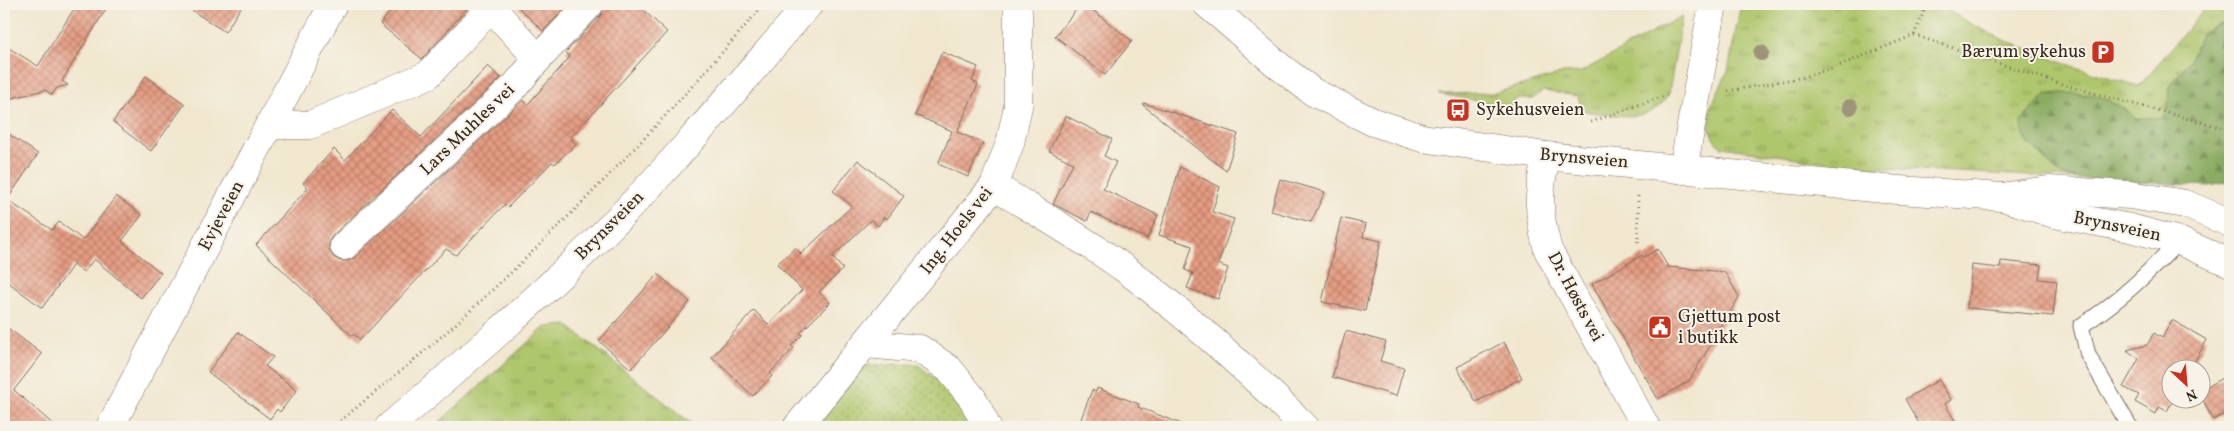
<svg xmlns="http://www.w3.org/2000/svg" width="2234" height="431" viewBox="0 0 2234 431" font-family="Vollkorn,serif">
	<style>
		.grass { fill: url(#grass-tufts); stroke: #747845 }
		.forest { fill: url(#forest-firs); stroke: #626a3f }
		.park { fill: url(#park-dots); stroke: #747845 }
		.building { fill: url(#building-cross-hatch) }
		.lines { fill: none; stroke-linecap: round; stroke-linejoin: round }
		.service-casing { stroke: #7b6c5c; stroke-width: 17 }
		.minor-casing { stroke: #7b6c5c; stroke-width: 29 }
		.primary-casing { stroke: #7b6c5c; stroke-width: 29 }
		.path { stroke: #7b6c5c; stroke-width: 3; stroke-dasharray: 1 4; stroke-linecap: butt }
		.service { stroke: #fff; stroke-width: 15 }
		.minor { stroke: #fff; stroke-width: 28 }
		.primary { stroke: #fff; stroke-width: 28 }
		.tree { fill: #9d9479 }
		.labels { text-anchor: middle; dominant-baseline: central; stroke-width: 4; stroke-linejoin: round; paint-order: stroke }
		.poi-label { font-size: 18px; fill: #3b2a1e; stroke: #f7f3e8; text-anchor: start }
		.street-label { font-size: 18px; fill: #3b2a1e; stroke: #f7f3e8 }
	</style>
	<defs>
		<pattern id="grass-tufts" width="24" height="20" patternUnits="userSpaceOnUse" patternTransform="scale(1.25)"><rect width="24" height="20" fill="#aec66c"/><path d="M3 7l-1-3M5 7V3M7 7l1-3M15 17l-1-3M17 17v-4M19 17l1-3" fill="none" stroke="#8fa158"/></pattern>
		<pattern id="forest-firs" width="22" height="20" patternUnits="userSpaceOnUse" patternTransform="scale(1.25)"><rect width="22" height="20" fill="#8aab60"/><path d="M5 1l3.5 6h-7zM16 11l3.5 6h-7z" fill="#728b4f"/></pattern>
		<pattern id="park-dots" width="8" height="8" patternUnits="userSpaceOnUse" patternTransform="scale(1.25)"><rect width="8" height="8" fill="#aec66c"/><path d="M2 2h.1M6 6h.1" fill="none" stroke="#8fa158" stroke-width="1.8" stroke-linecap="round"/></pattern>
		<pattern id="building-cross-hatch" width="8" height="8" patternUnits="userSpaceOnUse" patternTransform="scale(1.25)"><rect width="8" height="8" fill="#e59c82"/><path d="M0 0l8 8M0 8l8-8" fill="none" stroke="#bb7f6a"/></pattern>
	</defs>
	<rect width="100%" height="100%" fill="#f7f3e8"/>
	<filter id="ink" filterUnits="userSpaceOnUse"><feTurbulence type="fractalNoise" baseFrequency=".02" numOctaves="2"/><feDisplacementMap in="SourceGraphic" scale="10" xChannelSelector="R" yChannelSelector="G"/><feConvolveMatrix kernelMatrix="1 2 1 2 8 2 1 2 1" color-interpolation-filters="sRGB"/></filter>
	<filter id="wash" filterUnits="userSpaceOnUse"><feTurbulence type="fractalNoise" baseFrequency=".0096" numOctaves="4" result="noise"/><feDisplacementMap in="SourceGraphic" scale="20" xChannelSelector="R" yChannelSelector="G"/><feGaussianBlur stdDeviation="1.12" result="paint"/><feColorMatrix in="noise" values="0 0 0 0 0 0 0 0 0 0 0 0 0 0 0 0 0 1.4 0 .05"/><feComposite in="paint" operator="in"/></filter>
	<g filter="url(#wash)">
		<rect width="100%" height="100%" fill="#f1e7cf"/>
		<g class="grass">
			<path d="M1741 4 1780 6 1783 4H1948L1945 8C2000 45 2075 68 2139 86L2209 4H2230V20L2202 32 2190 60 2169 87 2168 112 2160 119 2136 118 2118 105 2025 139 2052 167 2083 179 1851 166 1722 147 1714 140 1709 128 1711 106 1728 71Z"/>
			<path d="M1682 16 1669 93C1652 127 1614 114 1582 111L1578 96 1543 91 1532 99H1515L1514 107 1439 94 1495 93 1564 73 1581 72Z"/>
			<path d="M567 325 696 427H629L615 423 605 427H434L545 327Z"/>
		</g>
		<path class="forest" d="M2230 20V182L2209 186 2083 179 2062 176 2052 167 2025 139 2021 121 2046 94 2073 93 2098 96 2118 105 2136 118H2160L2168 112 2169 87 2190 60 2202 32Z"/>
		<path class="park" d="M917 364 967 403 977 427H816L865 365Z"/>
		<g id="blocks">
			<g class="building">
				<path d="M77 4H109L62 81 68 85 57 88 52 95 45 90 4 100V45L38 66Z"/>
				<path d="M182 4H243L225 32Z"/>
				<path d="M397 4H471L422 59 380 24Z"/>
				<path d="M515 4H569L543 31Z"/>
				<path d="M605 4H637L667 32 570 138 576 144 555 164 552 162 508 207 505 204 456 255 446 249 360 340 354 334 352 336 256 245 308 188 303 183 334 149 345 160 392 110 421 137 488 66 501 78 333 235 329 241V249L333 257 340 261H348L354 258 523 100 528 104 570 57 566 52 601 15Z"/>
				<path d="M1081 4H1085L1132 41 1105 75 1055 36Z"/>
				<path d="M942 52 978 67 972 81 978 84 957 132 983 143 968 177 938 164 952 131 915 115Z"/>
				<path d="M146 76 185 104 151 151 113 122Z"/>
				<path d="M1144 103 1238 134 1226 171 1143 105Z"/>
				<path d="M1066 116 1112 139 1104 156 1116 162 1103 189 1158 215 1147 239 1091 212 1087 221 1053 204 1073 163 1049 151Z"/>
				<path d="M4 131 38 154 7 200 52 230 59 222 83 240 116 196 142 215 122 241 161 273 141 298 94 259 84 272 73 265 42 308 4 279Z"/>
				<path d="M858 160 904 196 887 219 884 217 878 226 871 220 832 257 843 269 819 292 830 303 800 333 802 335 791 346 794 348 770 373 772 376 753 396 712 357 754 310 769 325 802 290 777 264 795 248 801 254 852 206 833 191Z"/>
				<path d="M1180 167 1220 187 1212 212 1234 219 1218 264 1228 268 1218 299 1187 288 1193 273 1185 270 1192 246 1159 235Z"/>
				<path d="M1280 179 1325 192 1311 222 1271 211Z"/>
				<path d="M1341 218 1366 224 1363 237 1381 241 1365 311 1322 302Z"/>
				<path d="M1658 249 1668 267 1725 272 1739 297 1689 381 1658 399 1592 284 1642 255 1644 257Z"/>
				<path d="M2001 261 2041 265 2039 279 2057 281 2053 316 1967 308 1972 265 2000 268Z"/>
				<path d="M658 274 690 302 631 369 599 341Z"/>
				<path d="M2172 320 2207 340 2191 368H2172V398H2174L2167 411 2159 407 2156 414 2135 402 2139 395 2123 387 2139 359 2127 350 2147 345 2154 333 2162 338Z"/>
				<path d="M4 325 42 354 14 390 56 427H4Z"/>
				<path d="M1346 331 1386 342 1380 361 1404 368 1396 396 1332 377Z"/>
				<path d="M238 332 273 357 265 366 297 390 280 412 277 409 270 419 208 372Z"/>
				<path d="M1504 342 1522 378 1476 402 1457 367Z"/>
				<path d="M2230 374V411L2213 420 2202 398V389Z"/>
				<path d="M1939 380 1951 400 1945 404 1959 427H1921L1905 399Z"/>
				<path d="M1097 388 1139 404 1138 407 1184 425V427H1078L1092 390 1096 392Z"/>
			</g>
		</g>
	</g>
	<g filter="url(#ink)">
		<use href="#blocks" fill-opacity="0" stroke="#7b6c5c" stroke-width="1"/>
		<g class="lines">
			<g class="service-casing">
				<path id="service" d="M2130 427 2088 355 2081 326C2121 300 2146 275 2179 241"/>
			</g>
			<g class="minor-casing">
				<g id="minor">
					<path d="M538 59 590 4"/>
					<path d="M270 125H310L428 75 494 4"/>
					<path d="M1546 156C1538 196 1537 210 1548 250L1646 427"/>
					<path d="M1683 170 1713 4"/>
					<path d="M994 186C1038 213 1084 239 1125 269 1189 317 1249 371 1305 427"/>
					<path d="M344 246 514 87 538 59 491 7"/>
					<path d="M866 344 920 349 949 369 973 399 987 427"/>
					<path d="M110 427 333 4"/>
					<path d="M797 427 994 186 1010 143 1018 106V12"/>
				</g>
			</g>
			<g class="primary-casing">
				<g id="primary">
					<path d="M1207 4 1279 66 1313 92 1373 122 1422 138 1546 156 1884 189 2002 197 2048 190 2130 195 2185 204 2230 223"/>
					<path d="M2006 198 2054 214 2130 228 2179 241 2230 263"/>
					<path d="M389 427C463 364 536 301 605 232 677 160 742 81 809 4"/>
				</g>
			</g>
			<g class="path">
				<path d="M1914 35 2064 85 2230 130"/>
				<path d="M1728 91 1799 78 1831 69 1914 35 1927 4"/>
				<path d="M1591 122 1667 95"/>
				<path d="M1638 242V195"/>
				<path d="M333 427C375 392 419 357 460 320 568 221 670 115 764 4"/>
			</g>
			<use href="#service" class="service"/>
			<use href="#minor" class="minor"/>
			<use href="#primary" class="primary"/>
		</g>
		<g class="tree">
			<circle cx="1761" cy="53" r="8"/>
			<circle cx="1850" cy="107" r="8"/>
		</g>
	</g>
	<defs>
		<g id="parking-square" transform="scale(1.25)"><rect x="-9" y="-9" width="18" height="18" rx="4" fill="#c8321e" stroke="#f7f3e8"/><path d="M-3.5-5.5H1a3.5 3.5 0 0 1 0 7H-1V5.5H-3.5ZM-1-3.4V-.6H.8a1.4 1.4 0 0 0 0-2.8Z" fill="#fff"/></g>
		<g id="bus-square" transform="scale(1.25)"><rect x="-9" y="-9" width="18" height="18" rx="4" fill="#c8321e" stroke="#f7f3e8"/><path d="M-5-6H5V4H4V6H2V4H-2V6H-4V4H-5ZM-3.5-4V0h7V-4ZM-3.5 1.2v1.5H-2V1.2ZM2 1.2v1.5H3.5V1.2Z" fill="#fff"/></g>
		<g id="civic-square" transform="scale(1.25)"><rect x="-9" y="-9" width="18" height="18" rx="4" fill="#c8321e" stroke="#f7f3e8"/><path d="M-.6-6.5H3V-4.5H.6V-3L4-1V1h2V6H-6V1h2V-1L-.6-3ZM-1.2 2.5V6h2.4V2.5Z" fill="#fff"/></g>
	</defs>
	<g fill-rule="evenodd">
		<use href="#parking-square" x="2103" y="52"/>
		<use href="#bus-square" x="1458" y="110"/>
		<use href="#civic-square" x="1660" y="327"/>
	</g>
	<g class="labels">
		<g class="poi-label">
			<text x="2086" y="52" text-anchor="end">Bærum sykehus</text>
			<text x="1476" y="110">Sykehusveien</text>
			<text x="1678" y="317">Gjettum post<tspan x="1678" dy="21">i butikk</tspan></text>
		</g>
		<g class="street-label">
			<text transform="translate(468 130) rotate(-44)">Lars Muhles vei</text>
			<text transform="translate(1584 159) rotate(5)">Brynsveien</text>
			<text transform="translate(222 216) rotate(-62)">Evjeveien</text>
			<text transform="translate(610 226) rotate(-45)">Brynsveien</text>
			<text transform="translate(2117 227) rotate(12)">Brynsveien</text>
			<text transform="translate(957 231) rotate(-52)">Ing. Hoels vei</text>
			<text transform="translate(1575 297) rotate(62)">Dr. Høsts vei</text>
		</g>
	</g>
	<rect width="2234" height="431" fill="none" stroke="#f7f3e8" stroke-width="20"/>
	<g transform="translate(2186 384) rotate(154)"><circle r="24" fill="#f7f3e8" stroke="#aca397"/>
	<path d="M0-4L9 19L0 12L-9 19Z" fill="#c8321e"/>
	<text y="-8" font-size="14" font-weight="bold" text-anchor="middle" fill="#3b2a1e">N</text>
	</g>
</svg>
